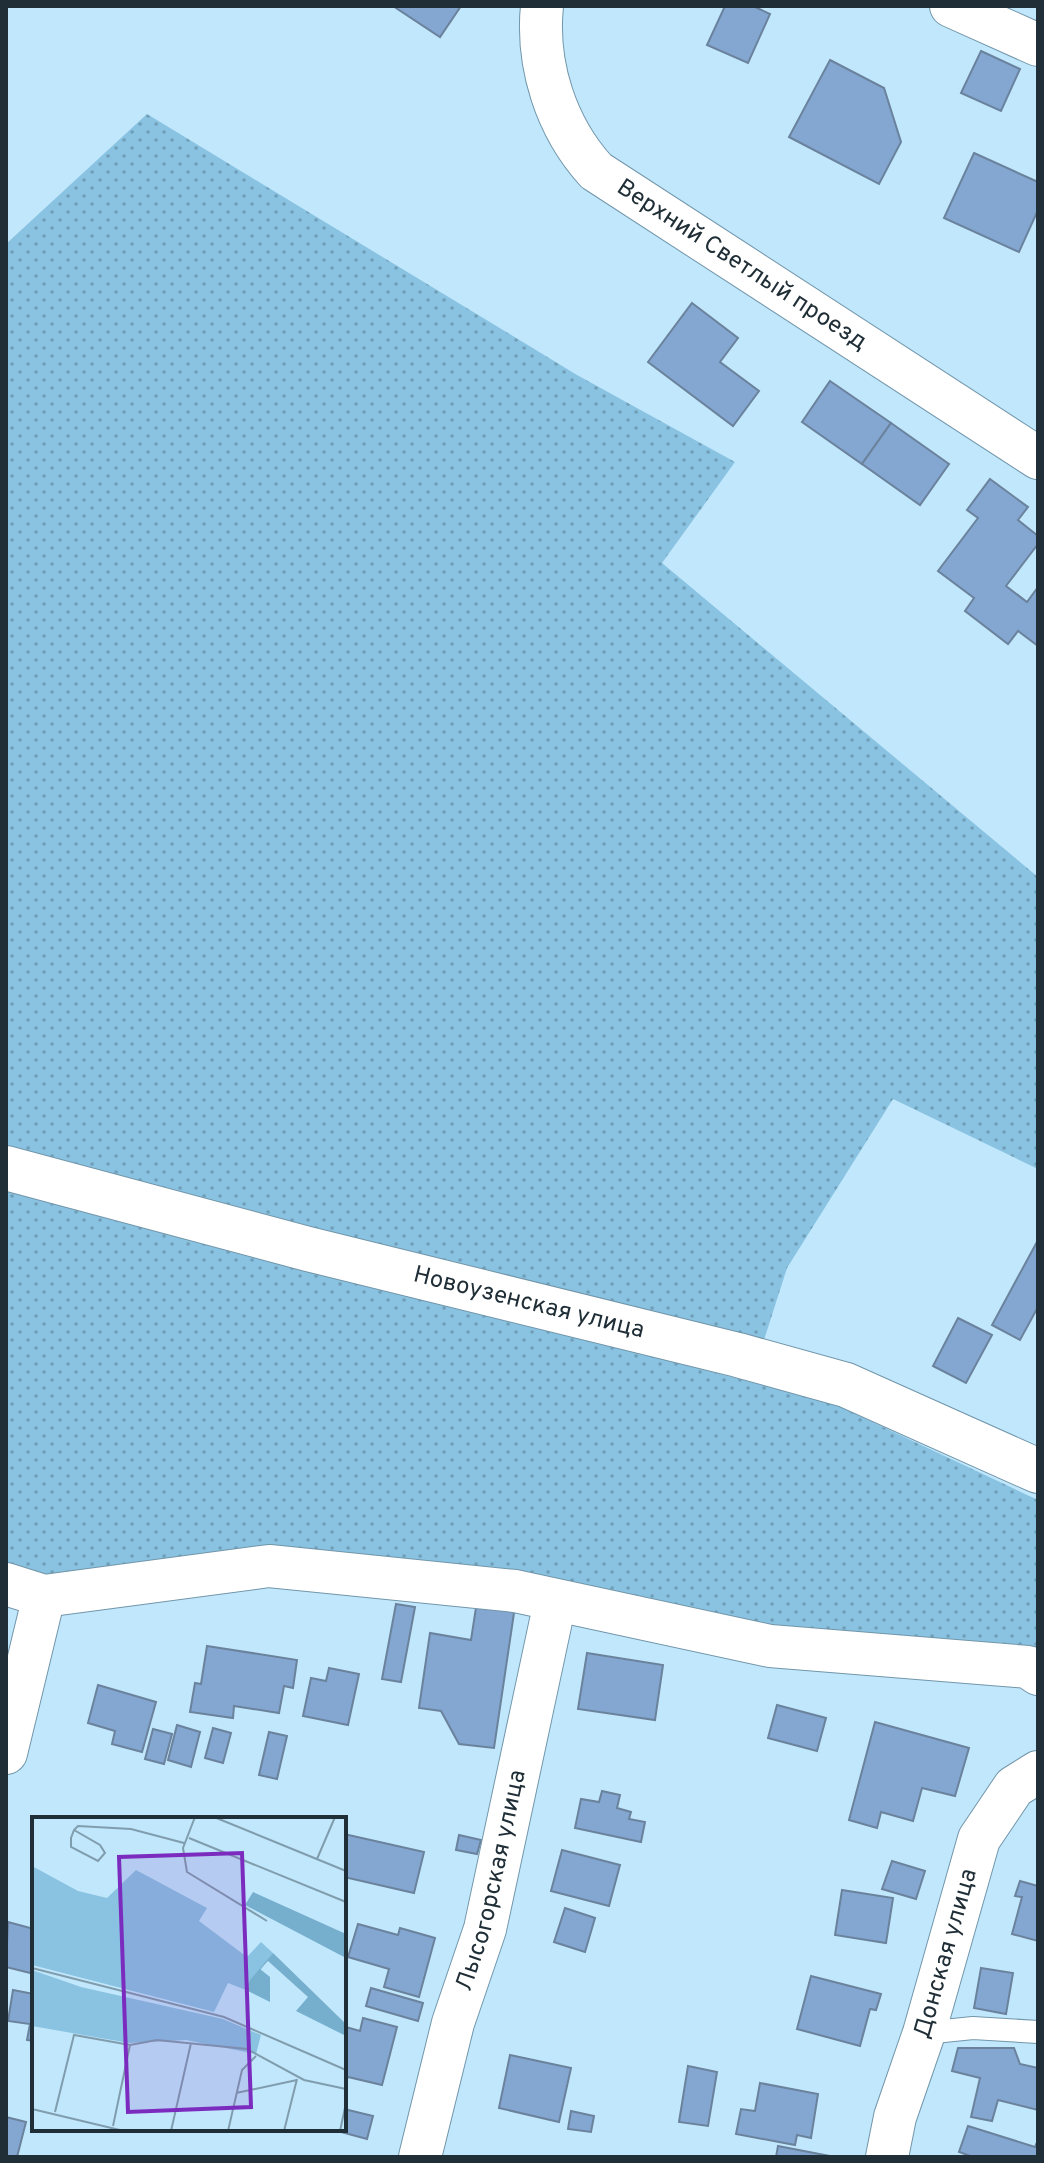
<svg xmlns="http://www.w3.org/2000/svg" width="1044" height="2163" viewBox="0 0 1044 2163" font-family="Overpass,sans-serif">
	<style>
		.grass { fill: url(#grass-dots) }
		.building { fill: #83a7d1; stroke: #6b829d; stroke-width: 2 }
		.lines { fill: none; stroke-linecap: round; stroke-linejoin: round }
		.service-casing { stroke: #7296aa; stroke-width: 24 }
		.minor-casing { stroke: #7296aa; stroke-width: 44 }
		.secondary-casing { stroke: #7296aa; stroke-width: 46 }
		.service { stroke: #fff; stroke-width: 22 }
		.minor { stroke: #fff; stroke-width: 42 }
		.secondary { stroke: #fff; stroke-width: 44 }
		.labels { text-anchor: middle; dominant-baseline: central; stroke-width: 6; stroke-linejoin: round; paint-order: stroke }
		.street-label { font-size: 24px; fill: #202f37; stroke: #c0e7fc }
		.inset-road { fill: none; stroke: #809dad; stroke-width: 2 }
		.view { fill: #7b2cbf; fill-opacity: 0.15; stroke: #7b2cbf; stroke-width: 4 }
		.inset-edge { fill: none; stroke: #202f37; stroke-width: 4 }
	</style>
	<defs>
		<pattern id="grass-dots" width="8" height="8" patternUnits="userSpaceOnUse" patternTransform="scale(2)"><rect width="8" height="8" fill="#8ac3e2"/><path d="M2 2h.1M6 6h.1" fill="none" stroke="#709fb8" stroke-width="1.8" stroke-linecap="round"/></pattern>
	</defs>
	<rect width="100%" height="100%" fill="#c0e7fc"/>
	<g class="grass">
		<path d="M147 114 577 375 735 462 662 563 1038 877V1169L893 1099 787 1268 764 1340 316 1232 6 1149V244Z"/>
		<path d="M6 1189 832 1403 1038 1500V1660L1005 1643 846 1636 726 1624 518 1574 31 1579 6 1572Z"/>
	</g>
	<g class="building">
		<path d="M393 6H461L440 37Z"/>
		<path d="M725 6H753L770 14 748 63 707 45Z"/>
		<path d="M981 51 1020 69 1001 111 961 93Z"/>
		<path d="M830 60 884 88 901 142 879 184 789 137Z"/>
		<path d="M974 153 1038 182V210L1019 252 944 218Z"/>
		<path d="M692 303 738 338 720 362 759 391 733 426 648 362Z"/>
		<path d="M830 381 891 423 862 464 802 422Z"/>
		<path d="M891 423 949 464 920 505 862 464Z"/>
		<path d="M990 479 1028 507 1018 520 1038 536V544L1006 586 1027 602 1038 587V646L1018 631 1008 644 965 611 974 598 938 571 978 518 967 510Z"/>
		<path d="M1038 1240V1307L1020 1340 992 1325Z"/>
		<path d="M958 1318 992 1335 966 1383 933 1366Z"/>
		<path d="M477 1601 515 1606 494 1748 459 1744 441 1711 419 1708 430 1633 471 1640Z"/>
		<path d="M396 1604 415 1607 401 1682 382 1679Z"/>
		<path d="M207 1646 297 1660 293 1688 284 1686 279 1713 234 1706 233 1718 190 1712 195 1683 201 1684Z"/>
		<path d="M587 1653 663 1665 655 1720 578 1709Z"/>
		<path d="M329 1668 359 1674 348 1725 303 1716 311 1678 326 1681Z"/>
		<path d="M98 1685 156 1702 142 1752 112 1744 115 1731 88 1723Z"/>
		<path d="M777 1705 826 1718 817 1751 768 1738Z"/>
		<path d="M875 1722 969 1748 955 1796 922 1788 913 1821 881 1812 877 1828 849 1820Z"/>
		<path d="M177 1725 200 1732 191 1767 168 1760Z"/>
		<path d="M213 1728 231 1733 223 1763 205 1758Z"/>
		<path d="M153 1729 172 1734 164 1764 145 1759Z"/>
		<path d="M269 1732 287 1736 277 1779 259 1775Z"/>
		<path d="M602 1791 620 1795 617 1808 631 1812 629 1819 645 1822 641 1842 575 1828 581 1799 599 1802Z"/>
		<path d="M344 1834 424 1852 414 1893 344 1877Z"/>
		<path d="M459 1835 481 1840 477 1854 456 1850Z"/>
		<path d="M562 1850 620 1865 609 1906 551 1891Z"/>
		<path d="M892 1861 925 1871 916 1899 882 1889Z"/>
		<path d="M1020 1881 1038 1886V1941L1012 1934 1022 1897 1015 1896Z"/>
		<path d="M842 1890 893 1898 886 1943 835 1935Z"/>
		<path d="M565 1908 595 1918 585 1952 554 1942Z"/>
		<path d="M8 1922 34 1929V1974L6 1967Z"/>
		<path d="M358 1924 398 1935 400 1928 435 1938 419 1997 384 1987 389 1969 348 1957Z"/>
		<path d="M981 1968 1013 1973 1006 2014 974 2008Z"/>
		<path d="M811 1976 881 1994 876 2010 870 2009 860 2046 797 2029Z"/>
		<path d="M371 1988 423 2003 418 2021 366 2006Z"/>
		<path d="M13 1990 34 1994V2041L27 2040 30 2024 8 2021Z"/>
		<path d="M363 2018 397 2027 382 2085 348 2077 344 2085 346 2027 360 2031Z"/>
		<path d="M958 2048H1014L1020 2064 1038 2068V2110L998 2100 992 2121 971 2117 980 2078 952 2071Z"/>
		<path d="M510 2055 571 2068 559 2122 499 2108Z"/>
		<path d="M688 2066 717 2072 708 2126 679 2122Z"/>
		<path d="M760 2083 818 2094 811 2138 797 2135 795 2145 736 2134 741 2109 755 2111Z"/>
		<path d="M344 2109 373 2116 367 2139 330 2129H344Z"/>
		<path d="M571 2111 594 2116 591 2132 568 2129Z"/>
		<path d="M6 2117 26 2122 17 2157H6Z"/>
		<path d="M968 2126 1035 2147 1038 2140V2157H973L959 2152Z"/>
		<path d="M778 2146 835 2157H776Z"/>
	</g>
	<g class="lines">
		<g class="service-casing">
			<path id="service" d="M924 2033 973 2028 1038 2032"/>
		</g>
		<g class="minor-casing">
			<g id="minor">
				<path id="s1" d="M542 6C536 65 556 127 596 171L1038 458"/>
				<path d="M951 6 1038 45"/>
				<path d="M6 1584 44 1596 269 1566 515 1591 770 1646 1028 1667 1038 1674"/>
				<path d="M6 1753 44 1596"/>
				<path id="s2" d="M420 2157 453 2023 485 1929 555 1602"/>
				<path id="s3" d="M887 2157 895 2117 924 2033 979 1839 1014 1787 1038 1772"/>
			</g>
		</g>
		<g class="secondary-casing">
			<g id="secondary">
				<path id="s4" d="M6 1168 308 1249 738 1355 846 1385 1038 1471"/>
			</g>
		</g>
		<use href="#service" class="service"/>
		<use href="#minor" class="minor"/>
		<use href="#secondary" class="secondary"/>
	</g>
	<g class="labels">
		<g class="street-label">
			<text stroke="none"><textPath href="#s1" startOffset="352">Верхний Светлый проезд</textPath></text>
			<text stroke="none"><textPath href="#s4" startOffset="540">Новоузенская улица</textPath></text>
			<text stroke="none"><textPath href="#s2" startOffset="286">Лысогорская улица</textPath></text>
			<text stroke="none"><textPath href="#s3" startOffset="212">Донская улица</textPath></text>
		</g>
	</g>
	<g transform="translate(32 1817)">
		<rect width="314" height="314" fill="#c0e7fc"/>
		<path d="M0 49 46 74 75 81 104 53 175 91 167 104 215 140 229 125 241 136 214 173 196 166 182 195 0 148ZM0 153 49 170 191 202 229 218 224 237 154 223 97 226 0 209Z" fill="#8ac3e2"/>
		<path d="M221 75 314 117V141L213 88ZM241 136 314 207 312 218 264 194 276 180 236 144 228 152 238 160V185L214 173 218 163Z" fill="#76aecd"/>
		<path class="inset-road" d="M163 0 151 31 155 55 235 104M182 0 314 54M42 13 68 28 73 36 66 44 39 30V21L42 13 46 9 99 12 152 26M157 21 314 85M285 42 303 0M0 151 192 200 314 253M204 276 265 263M0 292 92 314M23 295 42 218 98 228 125 223 215 232 272 263 314 272M81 309 98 228M139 314 159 226M196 314 210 253 224 239M252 314 265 262M308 314 314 286"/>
		<path class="view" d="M210 36 219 290 96 295 87 40Z"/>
		<rect width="314" height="314" class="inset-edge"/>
	</g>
	<rect width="1044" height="2163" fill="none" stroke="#202f37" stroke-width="16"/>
</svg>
